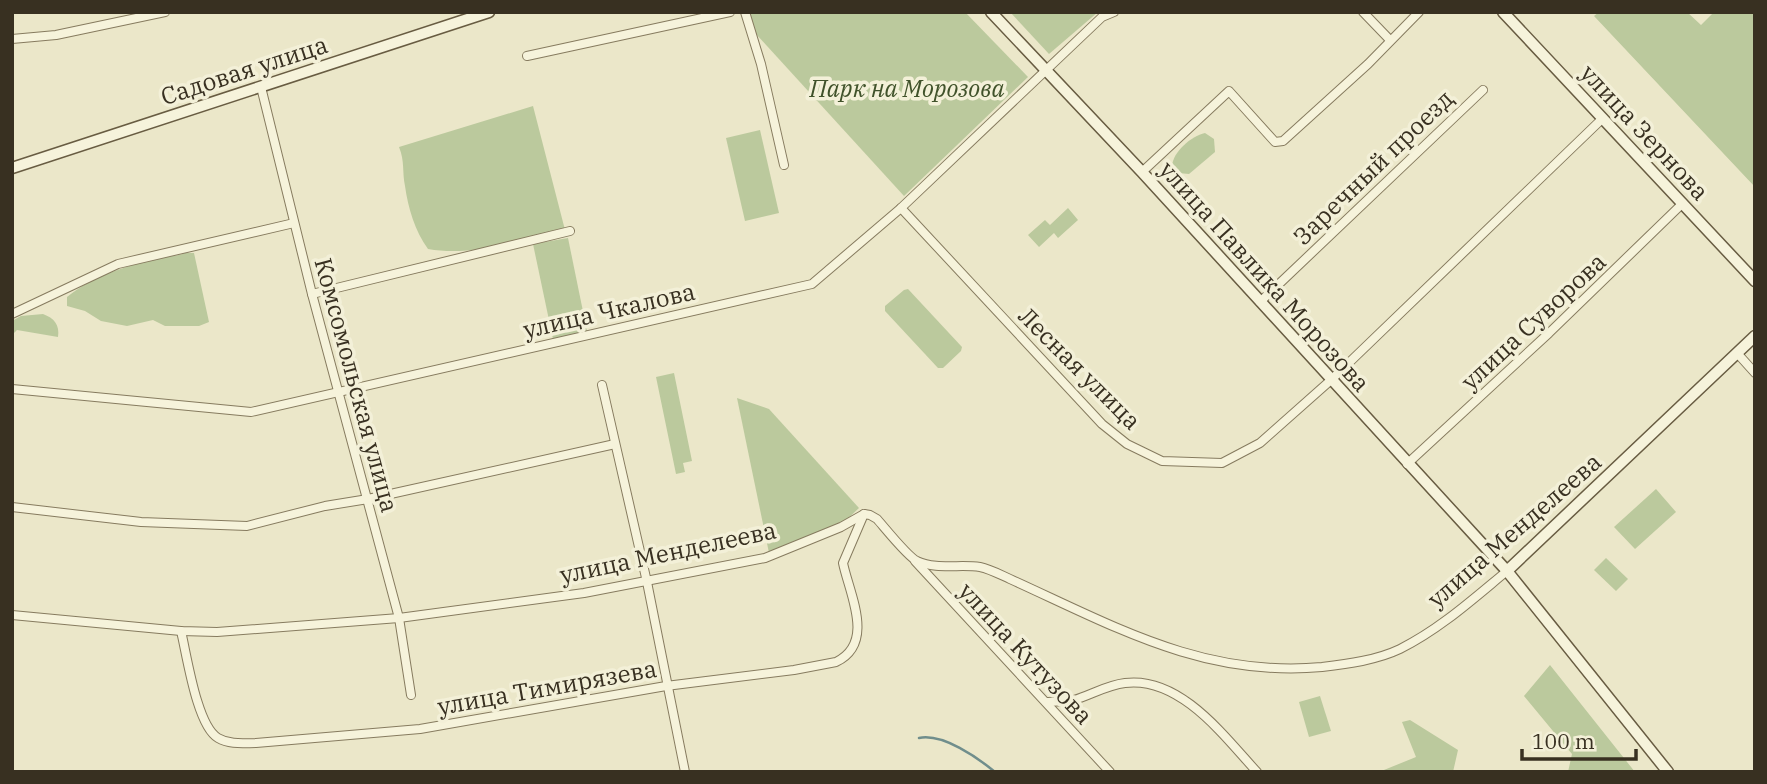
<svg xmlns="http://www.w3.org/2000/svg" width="1767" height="784" viewBox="0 0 1767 784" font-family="'IBM Plex Serif',serif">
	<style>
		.green { fill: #bbc99d }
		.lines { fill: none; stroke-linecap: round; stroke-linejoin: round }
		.stream { stroke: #708e8c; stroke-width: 2.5 }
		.street-casing { stroke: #867b5f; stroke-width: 10 }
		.secondary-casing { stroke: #685c42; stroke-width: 13 }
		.street { stroke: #f6f3db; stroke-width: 8 }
		.secondary { stroke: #f6f3db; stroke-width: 10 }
		.labels { text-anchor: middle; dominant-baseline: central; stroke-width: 7; stroke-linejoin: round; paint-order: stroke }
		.street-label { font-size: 24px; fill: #383021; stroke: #f3f0d8 }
		.park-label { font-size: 24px; font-style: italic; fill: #40522a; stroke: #f3f0d8 }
	</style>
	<rect width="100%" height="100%" fill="#ebe7c9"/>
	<g class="green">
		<path d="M744 12H965L1028 77 904 196 745 22Z"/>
		<path d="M1010 12H1098L1049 54Z"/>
		<path d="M1599 12H1687L1701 25 1714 12H1755V187L1594 16Z"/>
		<path d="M533 106 565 230C521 240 473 257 428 249 415 231 408 208 405 186 402 171 405 162 399 147Z"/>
		<path d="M760 130 779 213 745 221 726 138Z"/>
		<path d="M1205 133 1214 139 1215 152 1189 174 1178 173 1172 166C1173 152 1191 136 1205 133Z"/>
		<path d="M1068 208 1078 220 1058 238 1054 233 1039 247 1028 235 1045 220 1050 225Z"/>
		<path d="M568 238 587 331 553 339 533 244Z"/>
		<path d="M185 253H194L209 322 199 326H165L153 320 127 326 101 321 85 311 67 306V297C93 276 131 264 163 257 171 256 178 256 185 253Z"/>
		<path d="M908 289 962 347 961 351 943 368H938L885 311V306L904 290Z"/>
		<path d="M43 314C54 318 60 325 58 337L17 330 12 335V321L21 316Z"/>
		<path d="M674 373 692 461 683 463 685 472 676 474 656 377Z"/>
		<path d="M737 398 769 409 859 508 840 526 769 553Z"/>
		<path d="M1656 489 1676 512 1635 549 1614 527Z"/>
		<path d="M1606 558 1628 579 1616 591 1594 570Z"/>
		<path d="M1550 665 1635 772H1568L1572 754 1524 696Z"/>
		<path d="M1320 696 1331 731 1309 737 1299 702Z"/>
		<path d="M1410 720 1458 750 1453 772H1379L1416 757 1402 722Z"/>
	</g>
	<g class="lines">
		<path class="stream" d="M919 738C943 733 978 758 995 772"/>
		<g class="street-casing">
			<g id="street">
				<path d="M745 12 761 64 784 165"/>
				<path d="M1363 12 1390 40"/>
				<path d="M12 39 56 35 165 12"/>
				<path d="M527 56 730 12"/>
				<path d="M261 87 312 294 399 618 411 695"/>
				<path d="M1142 172 1229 91 1275 142 1283 141 1368 64 1419 12"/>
				<path d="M901 208 1102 424 1127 444 1162 461 1222 463 1260 443 1331 380 1603 118"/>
				<path d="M312 294 570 231"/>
				<path d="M1260 302 1483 90"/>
				<path d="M12 314 118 264 294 223"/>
				<path d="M1737 353 1755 373"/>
				<path d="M602 385 647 582 685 772"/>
				<path d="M12 389 251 412 812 284 901 208 1102 17 1114 12"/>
				<path d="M1407 464 1549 333 1683 203"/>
				<path d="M12 507 141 522 247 526 325 506 368 499 615 444"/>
				<path d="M915 561 1110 772"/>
				<path d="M12 615 181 631 217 632 399 618 584 593 765 558 841 527 864 514 870 515 877 519C885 528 908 557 917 561 936 570 960 564 980 567 990 569 1001 575 1010 579 1114 626 1203 678 1322 667 1348 664 1377 660 1400 649 1440 629 1473 599 1507 571"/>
				<path d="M181 631C187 656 197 726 218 738 230 745 244 743 256 743L420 729 666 686 794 670 836 662C876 643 849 593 843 563L864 514"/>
				<path d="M1047 702C1055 701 1065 702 1074 700 1091 695 1107 685 1125 683 1180 676 1224 736 1257 772"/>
			</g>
		</g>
		<g class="secondary-casing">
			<g id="secondary">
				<path d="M991 12 1142 172 1507 571 1668 772"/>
				<path d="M1503 12 1755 281"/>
				<path d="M12 168 489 12"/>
				<path d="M1507 571 1755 336"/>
			</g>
		</g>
		<use href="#street" class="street"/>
		<use href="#secondary" class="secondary"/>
	</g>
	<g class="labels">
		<g class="street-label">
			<text transform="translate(244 70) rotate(-18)">Садовая улица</text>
			<text transform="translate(1645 132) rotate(47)">улица Зернова</text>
			<text transform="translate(1373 167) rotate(-44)">Заречный проезд</text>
			<text transform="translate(1265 276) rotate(48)">улица Павлика Морозова</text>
			<text transform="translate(609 310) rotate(-13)">улица Чкалова</text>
			<text transform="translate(1533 321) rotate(-43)">улица Суворова</text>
			<text transform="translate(1080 368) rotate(45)">Лесная улица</text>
			<text transform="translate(357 385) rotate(75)">Комсомольская улица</text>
			<text transform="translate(1514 530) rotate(-41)">улица Менделеева</text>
			<text transform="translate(668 552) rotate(-12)">улица Менделеева</text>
			<text transform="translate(1026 653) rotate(47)">улица Кутузова</text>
			<text transform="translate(547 687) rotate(-10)">улица Тимирязева</text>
		</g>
		<g class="park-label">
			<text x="907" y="88">Парк на Морозова</text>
		</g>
	</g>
	<rect width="1767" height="784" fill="none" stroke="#383021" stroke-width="28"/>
	<path d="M1522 749v10h114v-10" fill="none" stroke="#383021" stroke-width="3.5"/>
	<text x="1532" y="749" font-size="21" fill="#383021" stroke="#f3f0d8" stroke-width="5" paint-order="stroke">100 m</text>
</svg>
